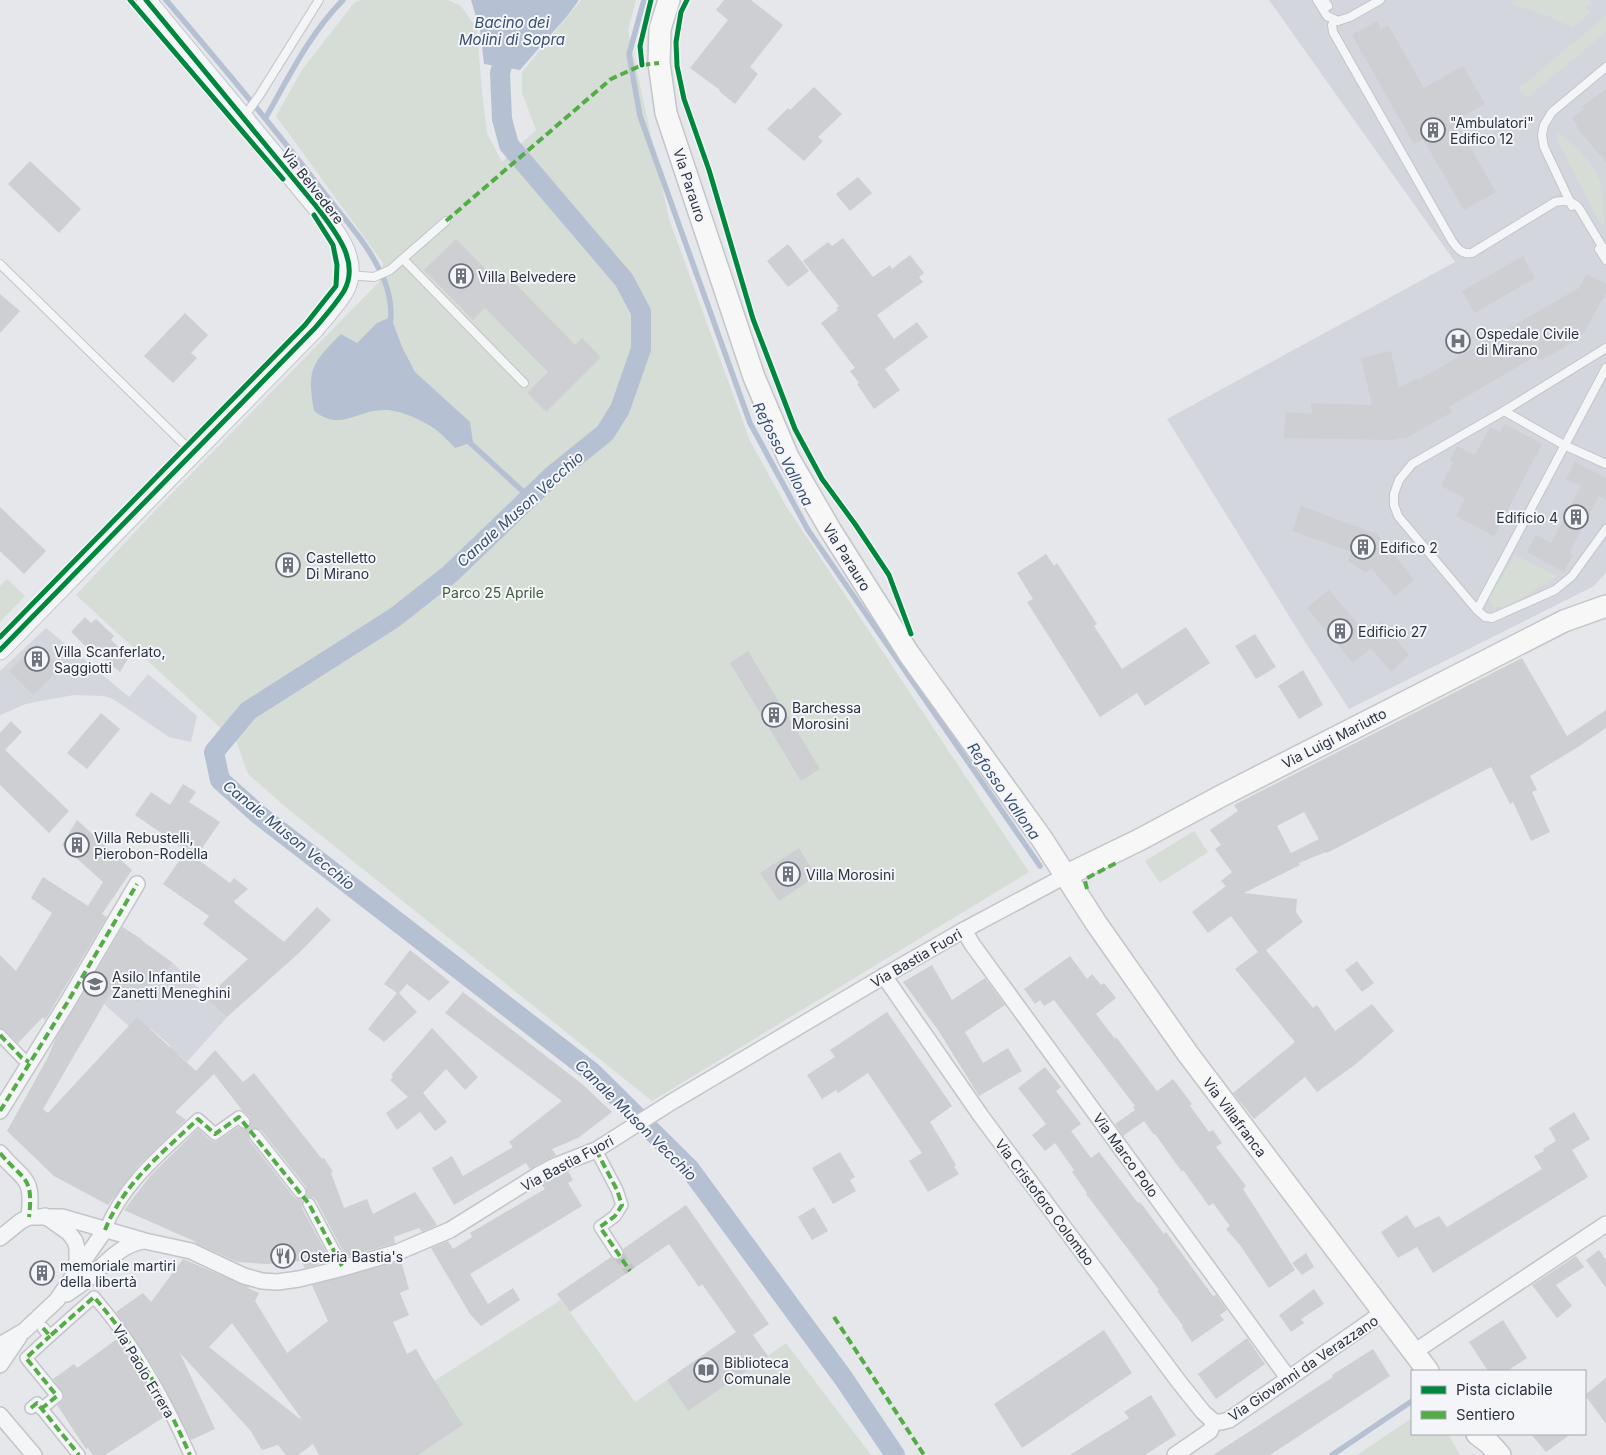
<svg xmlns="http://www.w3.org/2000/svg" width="1606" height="1455" viewBox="0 0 1606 1455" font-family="Inter,sans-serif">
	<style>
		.built { fill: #d4d6dd }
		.green { fill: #d5ddd6 }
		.water { fill: #b5c1d2 }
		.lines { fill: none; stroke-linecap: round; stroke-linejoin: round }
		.stream { stroke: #b5c1d2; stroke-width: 5.5 }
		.canal { stroke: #b5c1d2; stroke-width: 20 }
		.building { fill: #cdcfd2; fill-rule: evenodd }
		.pedestrian-tunnel { stroke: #c0c3c8; stroke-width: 11; stroke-dasharray: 11 5.5; stroke-linecap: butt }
		.service-casing { stroke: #c3c5c8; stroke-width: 10 }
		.pedestrian-casing { stroke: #c3c5c8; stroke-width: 14 }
		.minor-casing { stroke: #c3c5c8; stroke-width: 18 }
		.tertiary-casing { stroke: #c3c5c8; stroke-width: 21 }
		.secondary-casing { stroke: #c3c5c8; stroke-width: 24 }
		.service { stroke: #f4f5f6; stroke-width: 8 }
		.pedestrian { stroke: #f4f5f6; stroke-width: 11 }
		.minor { stroke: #f4f5f6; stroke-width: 15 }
		.tertiary { stroke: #f4f5f6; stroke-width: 19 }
		.secondary { stroke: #f7f7f8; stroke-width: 21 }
		.quiet { stroke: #54ac46; stroke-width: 4; stroke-dasharray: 8 4; stroke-linecap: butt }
		.cycleway-casing { stroke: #f4f5f8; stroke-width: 8 }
		.cycleway { stroke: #00873e; stroke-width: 5 }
		.labels { text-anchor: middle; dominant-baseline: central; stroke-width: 4; stroke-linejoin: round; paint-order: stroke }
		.poi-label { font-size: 14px; fill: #2c3342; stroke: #f4f5f8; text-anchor: start }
		.street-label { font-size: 14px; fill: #2c3342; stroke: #f4f5f8 }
		.park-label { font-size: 14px; fill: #3e5d3a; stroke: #f4f5f8 }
		.water-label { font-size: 15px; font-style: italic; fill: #384f74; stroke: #f4f5f8 }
	</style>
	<rect width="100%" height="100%" fill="#e5e7ea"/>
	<g class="built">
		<path d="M1269 0H1606V573L1594 586 1349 709 1302 637 1167 419 1455 262Z"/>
		<path d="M46 628 129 697 148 674 197 716 191 742 169 737 113 699 104 696 74 695 40 701 26 704 0 715V671Z"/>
		<path d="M122 927 142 939 115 985 153 982 157 984 173 963 227 1017 187 1062 178 1054 146 1088 160 1058 171 1046 150 1028 142 1038 104 1004 81 1044 60 1034Z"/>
	</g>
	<g class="green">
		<path d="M360 0H448L461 6 477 29 482 92 487 133 502 162 536 130 522 93V72L581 0H636L628 30 669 219 750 441 786 506 1029 872 652 1101 288 809 248 774 237 743 76 595 152 514 379 282 383 263 276 116 302 70 354 3Z"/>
		<path d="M1516 0H1590L1592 3 1585 8 1590 13 1572 28 1549 16 1511 4Z"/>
		<path d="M1606 16V32L1527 98 1519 88Z"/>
		<path d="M1556 133C1571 139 1594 165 1600 181 1604 193 1603 210 1604 223L1601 225 1557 140Z"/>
		<path d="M1515 555 1558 576 1507 607H1493L1490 601 1492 594Z"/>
		<path d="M7 579 25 596 0 622V586Z"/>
		<path d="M1194 831 1208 852 1160 883 1145 861Z"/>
		<path d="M561 1300 635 1402 667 1380 688 1411 786 1343 871 1455H418L463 1425 434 1381Z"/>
		<path d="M1412 1418V1434H1448L1460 1455H1357Z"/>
	</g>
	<g class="water">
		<path d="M471 0H579L568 15 520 70 484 64 480 30Z"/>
		<path d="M391 317 402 347 415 372 470 422 473 442 455 448C448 441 440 432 432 427 422 420 397 409 384 410 356 410 341 432 314 411 307 369 311 364 341 334L357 343 377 323Z"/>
	</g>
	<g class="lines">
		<g class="stream">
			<path d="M166 0C219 62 271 124 321 189 340 214 365 240 379 269 388 285 393 306 390 324"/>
			<path d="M644 0 629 54 640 116 750 423 808 530 1040 866"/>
			<path d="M266 117C289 77 310 33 343 0"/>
			<path d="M466 439 529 497"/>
			<path d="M1332 1455 1412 1401"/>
		</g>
		<path class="canal" d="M520 0 500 73 502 119 509 145 624 280 641 312V349L620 409 605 433 553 475 450 574 394 618 248 711 214 752 220 780 259 815 593 1073 689 1168 844 1379 895 1455"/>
	</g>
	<g class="building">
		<path d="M724 0H751L783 25 750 67 758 74 735 104 719 91 720 90 690 68 728 20 716 10Z"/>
		<path d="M1377 21 1381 29 1388 25 1424 88 1463 66 1485 104 1455 121 1496 192 1464 210 1423 139 1414 144 1352 35Z"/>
		<path d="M814 87 842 114 818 137 823 141 804 161 767 129 788 108 790 110Z"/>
		<path d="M1606 89V162L1576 127 1578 126 1572 118 1584 109 1582 107Z"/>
		<path d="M30 161 81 209 59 233 8 184Z"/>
		<path d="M858 177 872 193 850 211 836 194Z"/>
		<path d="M843 238 873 277 890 265 892 269 910 255 924 273 919 277 923 282 877 315 894 339 917 322 928 337 885 369 900 390 874 409 857 384 859 383 850 371 855 368 821 323 838 310 836 308 839 306 803 261 828 242 832 246Z"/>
		<path d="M456 239 498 282 505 276 509 280 510 278 575 345 582 338 601 357 546 412 527 393 548 372 485 308 473 320 424 270Z"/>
		<path d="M788 244 809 271 788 287 767 261Z"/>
		<path d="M1523 256 1535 278 1475 313 1462 291Z"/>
		<path d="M1587 274 1606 284V293L1585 331 1575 341 1540 361 1536 356 1449 407 1452 412 1408 437 1391 440 1284 438 1286 412 1312 414 1311 403 1372 405 1361 358 1391 351 1399 388 1417 378 1418 380 1579 288Z"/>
		<path d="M0 294 20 311 0 333Z"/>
		<path d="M185 313 208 335 191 353 197 358 173 383 144 356Z"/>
		<path d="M1505 424 1542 444 1494 536 1456 516 1465 498 1441 486 1453 462 1450 460 1457 446 1475 455 1490 427 1500 432Z"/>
		<path d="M1575 462 1606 478V500L1599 496 1569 553 1573 555 1564 572 1527 552 1536 535 1551 543 1581 486 1566 479Z"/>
		<path d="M1301 506 1377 534 1414 580 1395 596 1371 568 1366 573 1348 561 1352 552 1292 531Z"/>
		<path d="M0 507 46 551 24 574 0 551Z"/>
		<path d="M1046 554 1054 566 1057 563 1097 624 1094 626 1122 669 1186 627 1210 663 1145 706 1137 693 1100 717 1027 602 1033 599 1017 573Z"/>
		<path d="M292 556 297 560 300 564 298 570 295 572 291 573 274 567Z"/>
		<path d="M1329 590 1363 630 1372 623 1377 625 1381 621 1409 655 1391 672 1371 648 1353 663 1307 608Z"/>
		<path d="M85 617 91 623 96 619 114 636 111 640 129 657 120 672 100 655 97 657 71 632Z"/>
		<path d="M1255 634 1276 667 1256 679 1235 646Z"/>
		<path d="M37 644 61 668 33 695 9 671Z"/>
		<path d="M748 651 820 769 801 781 730 663Z"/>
		<path d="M1522 658 1567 736 1606 710V728L1578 747 1530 776 1537 790 1532 792 1550 832 1531 841 1513 802 1510 804 1491 767 1327 853 1326 852 1299 863 1300 865 1244 893 1297 899 1296 912 1303 922 1266 950 1313 1008 1317 1005 1335 1031 1372 1004 1394 1031 1356 1064 1317 1092 1305 1077 1254 1119 1233 1093 1295 1042 1235 969 1258 952 1231 916 1208 933 1192 912 1226 886 1221 881 1232 872 1215 849 1221 845 1210 830 1238 811 1234 805ZM1304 812 1319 839 1291 853 1277 826Z"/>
		<path d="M1303 670 1323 705 1299 719 1278 686Z"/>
		<path d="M101 713 120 729 87 769 67 753Z"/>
		<path d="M11 721 22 732 5 750 69 811 49 833 0 785V733Z"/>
		<path d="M183 784 196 792 189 802 220 822 196 857 135 815 151 792 170 805Z"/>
		<path d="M77 820 132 870 102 914 107 917 45 1020 43 1017 18 1043 5 1030 0 1028V955L16 971 52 913 31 898 43 877 88 906 103 882 62 845Z"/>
		<path d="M799 848 816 876 779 901 760 873Z"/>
		<path d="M186 851 230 883 234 878 248 889 234 901 235 903 284 942 317 907 331 920 300 952 227 1017 206 998 248 959 203 924 209 916 163 884Z"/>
		<path d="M123 927 173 963 156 985 153 982 138 1002 115 985 43 1109 48 1113 137 1017 196 1071 215 1050 243 1082 254 1073 322 1159 324 1158 333 1172 331 1173 344 1208 367 1199 373 1214 415 1192 437 1225 422 1232 419 1228 394 1237 395 1243 346 1257 316 1200 313 1197H306L302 1200V1208L331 1261 305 1268 301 1261 267 1264 237 1262 195 1243 196 1242 124 1210 151 1175 198 1129 210 1140 216 1142 238 1127 243 1129 250 1127 251 1123 250 1117 242 1110 214 1074 175 1112 186 1120 139 1165 108 1205 54 1176 7 1131 47 1059 56 1038ZM254 1128 261 1130 306 1187 307 1194 304 1198 298 1199 294 1197 249 1140 248 1132Z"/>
		<path d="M410 950 450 982 429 1001 407 984 399 993 417 1012 384 1042 368 1029 397 993 384 984Z"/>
		<path d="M1070 956 1087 979 1092 974 1101 985 1104 983 1116 998 1096 1014 1115 1039 1116 1037 1157 1091 1173 1079 1192 1104 1190 1106 1209 1132 1213 1130 1222 1143 1216 1147 1246 1186 1243 1189 1295 1270 1269 1288 1240 1245 1226 1229 1230 1226 1213 1203 1209 1206 1183 1170 1182 1172 1155 1134 1154 1135 1144 1121 1123 1136 1115 1124 1135 1110 1133 1107 1135 1106 1054 1000 1044 1006 1040 1000 1035 1004 1024 989Z"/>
		<path d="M1357 961 1374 983 1362 992 1345 970Z"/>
		<path d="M932 965 952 1000 985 978 1005 1005 965 1032 983 1063 1008 1048 1022 1071 979 1096 938 1030 903 982Z"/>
		<path d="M463 992 582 1084 612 1112 578 1138 552 1149 556 1155 530 1169 526 1163 454 1205 432 1168 452 1156 463 1176 513 1147 509 1142 562 1101 445 1013Z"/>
		<path d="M887 1012 952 1106 930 1122 956 1165 954 1167 959 1174 928 1192 909 1161 922 1153 868 1073 838 1093 836 1090 822 1099 807 1075 835 1057 830 1050Z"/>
		<path d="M432 1028 478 1077 465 1090 446 1069 423 1093 447 1122 435 1131 420 1112 397 1130 386 1113 408 1097 390 1080 393 1077 391 1075Z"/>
		<path d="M1045 1067 1061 1087 1056 1091 1081 1124 1071 1131 1091 1158 1099 1152 1138 1203 1140 1202 1164 1234 1166 1232 1213 1296 1216 1295 1227 1310 1220 1315 1224 1320 1192 1342 1182 1327 1183 1326 1157 1291 1159 1290 1086 1194 1087 1193 1072 1172 1074 1170 1055 1143 1045 1151 1032 1135 1046 1124 1018 1088Z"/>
		<path d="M1574 1112 1590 1139 1572 1150 1588 1177 1433 1273 1417 1247 1398 1258 1381 1232 1407 1215 1415 1228 1439 1216 1447 1227 1542 1169 1534 1156 1544 1151 1543 1149 1556 1141 1549 1128Z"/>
		<path d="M840 1152 855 1177 850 1180 856 1191 833 1204 812 1168Z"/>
		<path d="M568 1171 573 1180 568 1183 582 1206 470 1274 488 1304 513 1288 520 1300 481 1326 470 1314 431 1248 448 1241 453 1249 472 1237 470 1233 545 1189 541 1184Z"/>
		<path d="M686 1205 769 1324 753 1335 768 1356 688 1411 667 1380 736 1332 702 1284 699 1287 669 1244 570 1312 557 1294 611 1257 617 1260 621 1259 624 1253 623 1249Z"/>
		<path d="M814 1207 828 1231 812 1240 798 1217Z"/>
		<path d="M1599 1250 1606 1260V1288L1586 1260Z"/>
		<path d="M1306 1253 1314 1267 1302 1275 1292 1263Z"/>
		<path d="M1576 1256 1584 1267 1556 1285 1572 1306 1557 1318 1532 1285Z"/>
		<path d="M183 1259 249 1287 248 1288 259 1293 255 1301 287 1353 328 1321 312 1285 401 1261 409 1289 400 1293 409 1315 393 1322 407 1354 416 1349 429 1372 463 1425 418 1455H319L313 1444 298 1455H286L278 1445 262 1450 250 1430 180 1353 215 1429 191 1440 154 1368 116 1312 143 1293 151 1302ZM232 1323 301 1418 300 1419 209 1347Z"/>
		<path d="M1314 1289 1324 1304 1301 1319 1304 1323 1291 1332 1279 1315Z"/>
		<path d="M1503 1320 1527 1358 1507 1371H1488L1469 1342Z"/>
		<path d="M1104 1330 1132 1373 1022 1448 994 1404Z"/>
		<path d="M1247 1338 1265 1364 1216 1399 1198 1374Z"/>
		<path d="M117 1339 142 1376 164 1417 105 1455H93L88 1448 86 1449 57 1405 64 1399V1394L53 1379 74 1364 77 1368Z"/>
		<path d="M1373 1349 1390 1376 1270 1455H1213L1333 1377 1332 1375Z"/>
		<path d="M1606 1378V1424L1585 1395Z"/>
		<path d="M1151 1395 1176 1435 1145 1455H1070L1129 1418 1124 1412Z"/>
		<path d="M1531 1434H1571L1546 1452Z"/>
	</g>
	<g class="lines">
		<path class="pedestrian-tunnel" d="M617 1253 630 1271"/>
		<g class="service-casing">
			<g id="service">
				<path d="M1317 0 1327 16 1338 21 1350 17 1380 0"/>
				<path d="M1324 0 1328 6"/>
				<path d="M1335 20 1332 25 1333 32 1452 241C1457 248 1462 255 1472 253L1555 202C1564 200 1573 201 1579 208L1606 253"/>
				<path d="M243 118 259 96 319 0"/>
				<path d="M1572 206 1544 147 1542 135 1544 125 1552 112 1606 67"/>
				<path d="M1599 249 1606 260"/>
				<path d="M403 259 524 383"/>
				<path d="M0 264 192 452"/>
				<path d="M348 275 374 277 390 270 446 221"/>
				<path d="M1606 348 1504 411 1412 464 1399 480 1394 494V505L1398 516 1477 610 1485 617 1492 618 1555 590 1572 576 1606 529"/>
				<path d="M1504 411 1564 445 1606 464"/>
				<path d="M1477 610 1606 368"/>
			</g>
		</g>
		<g class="pedestrian-casing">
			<g id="pedestrian">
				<path d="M0 1035 22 1058 29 1062"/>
				<path d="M255 1135 300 1192"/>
				<path d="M596 1150 617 1190 622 1205 615 1216 600 1227 617 1253"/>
				<path d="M309 1204 343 1268"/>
				<path d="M105 1230C123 1184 163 1152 198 1119L215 1134 239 1117 244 1122"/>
				<path d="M43 1328 50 1336 94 1297C135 1344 165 1398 190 1455"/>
				<path d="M31 1408 37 1403 79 1455"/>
				<path d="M41 1409 57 1396 26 1358 50 1336"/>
			</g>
		</g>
		<g class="minor-casing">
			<g id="minor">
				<path d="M964 930 972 944 1289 1379"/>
				<path d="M884 976 981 1116 1179 1382 1203 1412 1214 1422"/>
				<path d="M0 1111 67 1003 137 884"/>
				<path d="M0 1153C23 1181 34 1175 29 1217"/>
				<path d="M0 1238 21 1221 29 1217H62L145 1241 191 1251 244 1276 262 1281 277 1282 299 1279 343 1268 398 1252 450 1230 538 1175 555 1166 596 1150 670 1103 884 976 964 930 1065 876"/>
				<path d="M77 1270 105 1230"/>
				<path d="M67 1294C74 1289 82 1284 89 1278 106 1263 120 1245 143 1241"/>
				<path d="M0 1345 24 1331 57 1300 77 1270V1248L75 1241 69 1233 45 1216"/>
				<path d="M1414 1352 1606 1224"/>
				<path d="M0 1365 19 1337"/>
				<path d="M0 1415 34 1455"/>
				<path d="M1175 1455 1210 1431 1214 1422H1221L1229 1420 1384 1312"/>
			</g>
		</g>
		<g class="tertiary-casing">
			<path id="tertiary" d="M0 650 315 328C325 316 336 304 344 291 361 260 333 229 316 206L146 0"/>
		</g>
		<g class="secondary-casing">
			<g id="secondary">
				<path d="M669 0 660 29 659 63 666 113 754 377 788 457 831 531 909 654 1042 839 1096 923 1188 1054 1428 1371"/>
				<path d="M1065 876 1139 840 1223 795 1564 621 1606 606"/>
				<path d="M1477 1434 1489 1443 1500 1455"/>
			</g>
		</g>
		<use href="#service" class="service"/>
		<use href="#pedestrian" class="pedestrian"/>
		<use href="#minor" class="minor"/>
		<use href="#tertiary" class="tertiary"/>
		<use href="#secondary" class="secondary"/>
		<g class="quiet">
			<path d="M446 221 611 79 642 65 659 63"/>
			<path d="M1087 889 1085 881 1087 878 1116 863"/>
			<path d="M0 1035 22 1058 29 1062"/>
			<path d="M0 1111 67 1003 137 884"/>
			<path d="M596 1150 617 1190 622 1205 615 1216 600 1227 630 1271"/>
			<path d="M0 1153C23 1181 34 1175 29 1217"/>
			<path d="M105 1230C123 1184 163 1152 198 1119L215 1134 239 1117 309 1204 343 1268"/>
			<path d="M834 1317 924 1455"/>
			<path d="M43 1328 50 1336 94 1297C135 1344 165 1398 190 1455"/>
			<path d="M31 1408 37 1403 79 1455"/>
			<path d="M41 1409 57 1396 26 1358 50 1336"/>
		</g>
		<g class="cycleway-casing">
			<g id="cycleway">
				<path d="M130 0 283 179"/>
				<path d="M687 0 681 12 676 42 677 66 684 99 709 170 753 319 795 429 822 479 855 524 889 575 911 634"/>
				<path d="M642 65 640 46 651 0"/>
				<path d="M0 637 305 325 336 286 337 265 333 245 314 215"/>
				<path d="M0 650 315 328C325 316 336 304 344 291 361 260 333 229 316 206L146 0"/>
			</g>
		</g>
		<use href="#cycleway" class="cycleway"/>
	</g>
	<defs>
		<g id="building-ring" transform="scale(1.25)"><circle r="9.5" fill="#f4f5f8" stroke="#6d727d" stroke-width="1.5"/><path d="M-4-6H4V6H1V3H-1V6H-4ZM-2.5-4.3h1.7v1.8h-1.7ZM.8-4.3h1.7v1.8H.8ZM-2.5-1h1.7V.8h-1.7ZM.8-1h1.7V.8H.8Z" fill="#6d727d"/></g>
		<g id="hospital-ring" transform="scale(1.25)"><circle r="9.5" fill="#f4f5f8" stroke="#6d727d" stroke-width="1.5"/><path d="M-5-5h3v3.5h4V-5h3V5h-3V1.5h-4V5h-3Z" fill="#6d727d"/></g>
		<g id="school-ring" transform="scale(1.25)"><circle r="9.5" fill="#f4f5f8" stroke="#6d727d" stroke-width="1.5"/><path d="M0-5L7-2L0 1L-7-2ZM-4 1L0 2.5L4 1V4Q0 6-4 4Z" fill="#6d727d"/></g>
		<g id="restaurant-ring" transform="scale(1.25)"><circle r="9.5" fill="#f4f5f8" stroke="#6d727d" stroke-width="1.5"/><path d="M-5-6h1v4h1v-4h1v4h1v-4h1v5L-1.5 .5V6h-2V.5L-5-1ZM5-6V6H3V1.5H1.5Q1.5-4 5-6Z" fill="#6d727d"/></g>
		<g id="library-ring" transform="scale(1.25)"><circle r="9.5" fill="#f4f5f8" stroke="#6d727d" stroke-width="1.5"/><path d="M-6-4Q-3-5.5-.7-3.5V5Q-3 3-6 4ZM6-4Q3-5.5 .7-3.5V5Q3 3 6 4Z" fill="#6d727d"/></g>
	</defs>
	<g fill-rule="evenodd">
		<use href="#building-ring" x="1433" y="130"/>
		<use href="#building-ring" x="461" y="276"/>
		<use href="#hospital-ring" x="1458" y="341"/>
		<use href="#building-ring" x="1576" y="517"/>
		<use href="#building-ring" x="1363" y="547"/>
		<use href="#building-ring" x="288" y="565"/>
		<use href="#building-ring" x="1340" y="631"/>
		<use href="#building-ring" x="37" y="659"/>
		<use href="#building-ring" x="774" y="715"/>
		<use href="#building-ring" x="77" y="845"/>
		<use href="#building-ring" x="788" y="874"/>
		<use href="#school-ring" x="95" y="984"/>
		<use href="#restaurant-ring" x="283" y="1256"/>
		<use href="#building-ring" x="42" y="1273"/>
		<use href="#library-ring" x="706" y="1370"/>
	</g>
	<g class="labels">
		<g class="poi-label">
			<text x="1450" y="122">"Ambulatori"<tspan x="1450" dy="16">Edifico 12</tspan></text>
			<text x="478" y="276">Villa Belvedere</text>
			<text x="1476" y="333">Ospedale Civile<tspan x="1476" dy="16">di Mirano</tspan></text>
			<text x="1558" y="517" text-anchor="end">Edificio 4</text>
			<text x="1380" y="547">Edifico 2</text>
			<text x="306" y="557">Castelletto<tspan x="306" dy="16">Di Mirano</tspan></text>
			<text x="1358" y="631">Edificio 27</text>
			<text x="54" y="651">Villa Scanferlato,<tspan x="54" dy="16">Saggiotti</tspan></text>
			<text x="792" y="707">Barchessa<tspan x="792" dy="16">Morosini</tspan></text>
			<text x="94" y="837">Villa Rebustelli,<tspan x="94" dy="16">Pierobon-Rodella</tspan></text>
			<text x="806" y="874">Villa Morosini</text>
			<text x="112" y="976">Asilo Infantile<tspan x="112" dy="16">Zanetti Meneghini</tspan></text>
			<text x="300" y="1256">Osteria Bastia's</text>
			<text x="60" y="1265">memoriale martiri<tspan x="60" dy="16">della libertà</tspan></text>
			<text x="724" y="1362">Biblioteca<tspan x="724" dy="16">Comunale</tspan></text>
		</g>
		<g class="street-label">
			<text transform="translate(690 185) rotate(72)">Via Parauro</text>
			<text transform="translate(313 186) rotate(52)">Via Belvedere</text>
			<text transform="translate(847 557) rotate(58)">Via Parauro</text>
			<text transform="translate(1334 738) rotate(-27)">Via Luigi Mariutto</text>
			<text transform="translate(916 958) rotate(-30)">Via Bastia Fuori</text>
			<text transform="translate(1235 1117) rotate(53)">Via Villafranca</text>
			<text transform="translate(1126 1155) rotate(54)">Via Marco Polo</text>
			<text transform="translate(567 1163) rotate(-28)">Via Bastia Fuori</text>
			<text transform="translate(1045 1202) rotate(53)">Via Cristoforo Colombo</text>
			<text transform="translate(1303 1368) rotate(-34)">Via Giovanni da Verazzano</text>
			<text transform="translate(144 1371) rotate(59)">Via Paolo Errera</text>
		</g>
		<g class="park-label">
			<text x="493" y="592">Parco 25 Aprile</text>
		</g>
		<g class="water-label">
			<text x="512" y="22">Bacino dei<tspan x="512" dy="17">Molini di Sopra</tspan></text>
			<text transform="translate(783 454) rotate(63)">Refosso Vallona</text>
			<text transform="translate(520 509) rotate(-42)">Canale Muson Vecchio</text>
			<text transform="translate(1004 791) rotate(55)">Refosso Vallona</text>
			<text transform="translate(289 835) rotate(39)">Canale Muson Vecchio</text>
			<text transform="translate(636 1120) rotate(45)">Canale Muson Vecchio</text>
		</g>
	</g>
	<rect x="1411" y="1370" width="175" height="65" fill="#f4f5f8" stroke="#a4a7af"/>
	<rect x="1421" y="1386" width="25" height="8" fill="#00873e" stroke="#a4a7af"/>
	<text x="1456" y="1395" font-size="15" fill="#2c3342">Pista ciclabile</text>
	<rect x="1421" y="1411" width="25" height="8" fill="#54ac46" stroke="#a4a7af"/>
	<text x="1456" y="1420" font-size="15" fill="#2c3342">Sentiero</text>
</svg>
